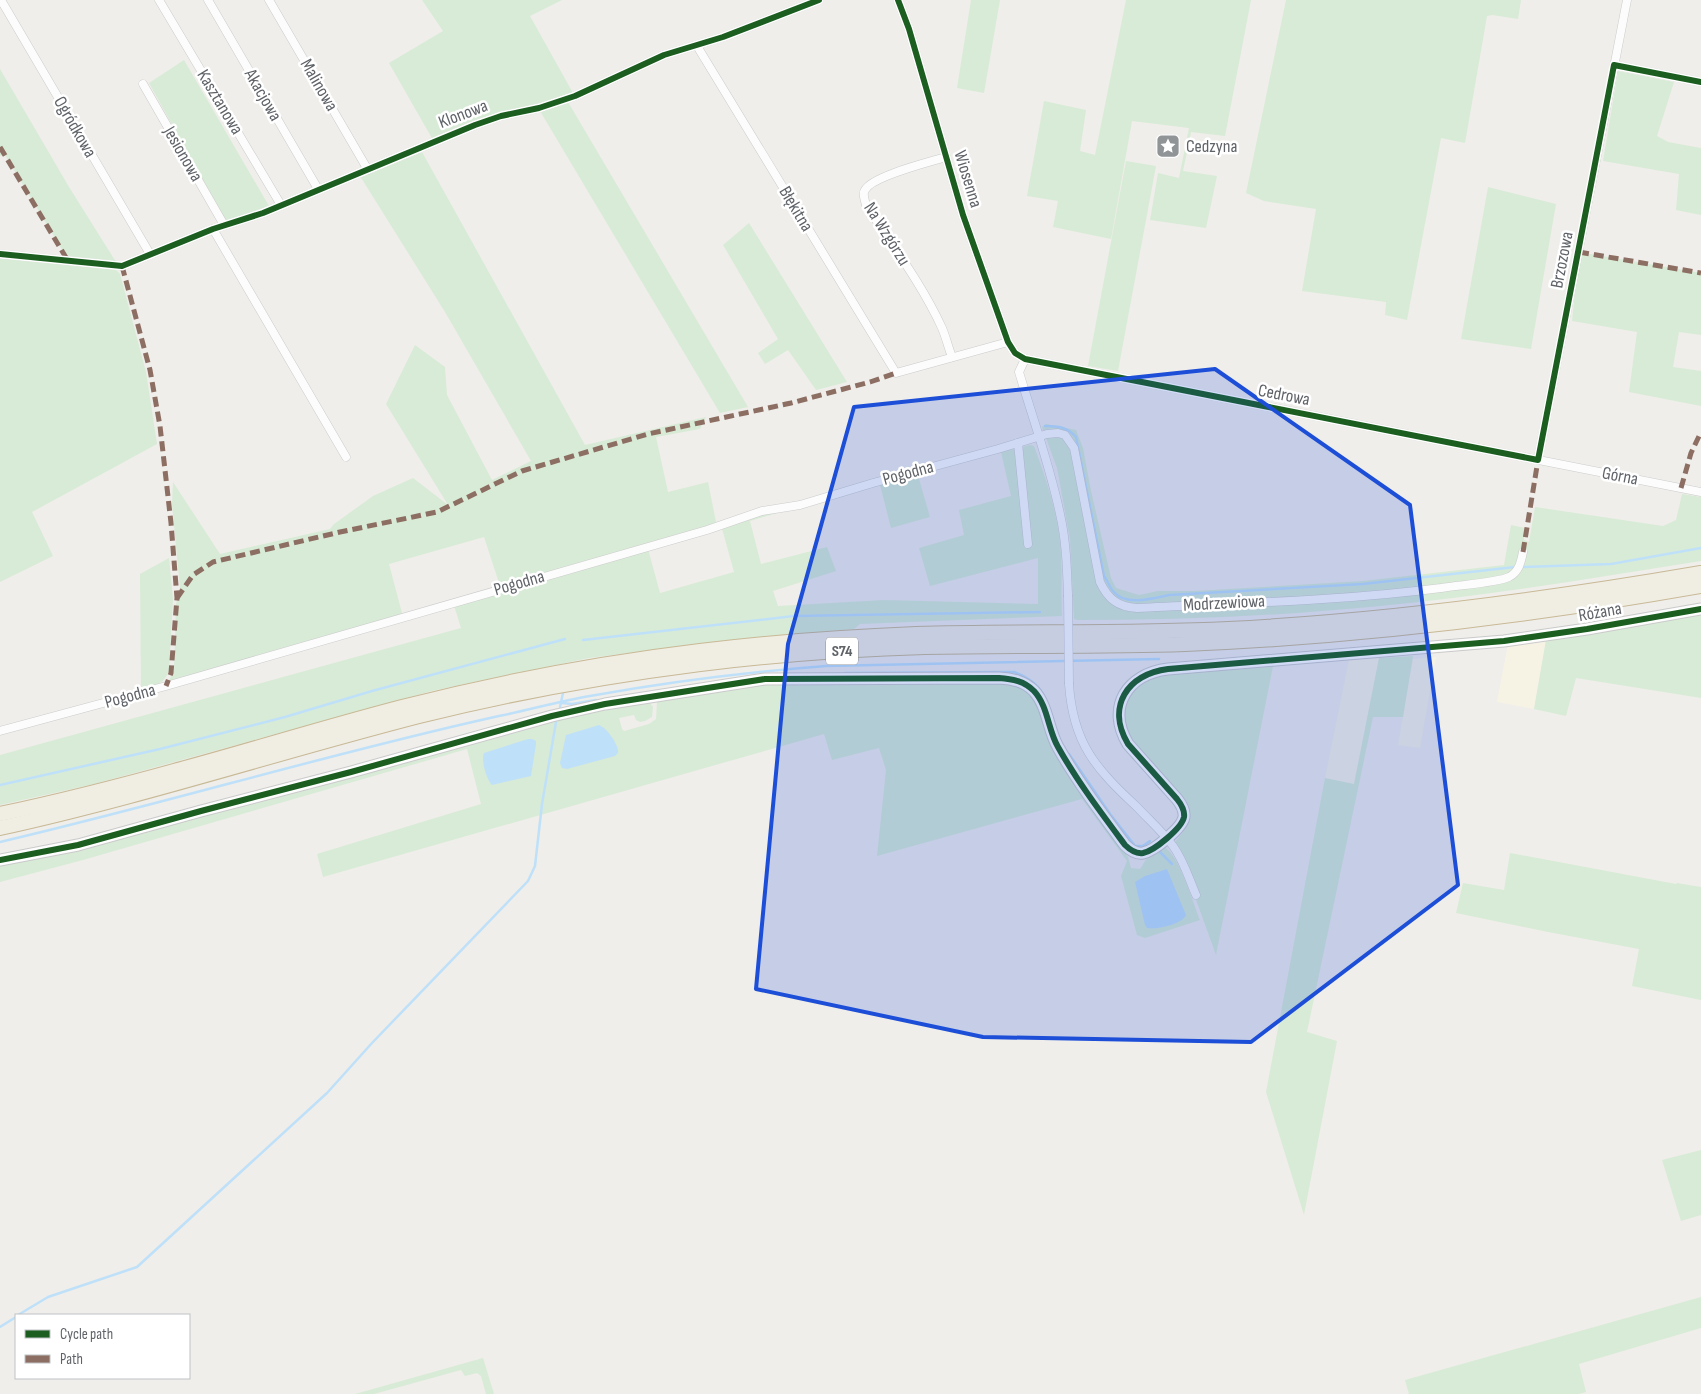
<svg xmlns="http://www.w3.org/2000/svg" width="1701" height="1394" viewBox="0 0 1701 1394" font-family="'Sofia Sans Condensed',sans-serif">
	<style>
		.commercial { fill: #f7f3e4 }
		.green { fill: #d8ebd6 }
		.water { fill: #bfe0f9 }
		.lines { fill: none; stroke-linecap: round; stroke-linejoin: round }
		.stream { stroke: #bfe0f9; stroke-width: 2.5 }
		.street-casing { stroke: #cbcccc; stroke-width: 9 }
		.secondary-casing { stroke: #cacacb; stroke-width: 13 }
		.highway-casing { stroke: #c8b996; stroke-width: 16 }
		.street { stroke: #fdfcfc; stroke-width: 8 }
		.secondary { stroke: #fdfcfc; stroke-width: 11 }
		.highway { stroke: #f0ede3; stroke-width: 14 }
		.street-bridge-casing { stroke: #cbcccc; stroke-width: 9; stroke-linecap: butt }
		.street-bridge { stroke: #fdfcfc; stroke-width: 8 }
		.quiet { stroke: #8d6e63; stroke-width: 5; stroke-dasharray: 10 5; stroke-linecap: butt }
		.cycleway-casing { stroke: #fff; stroke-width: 9 }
		.cycleway { stroke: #1b5e20; stroke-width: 6 }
		.marked { fill: #1d4ed8; fill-opacity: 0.2; stroke: #1d4ed8; stroke-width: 4; stroke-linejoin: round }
		.labels { text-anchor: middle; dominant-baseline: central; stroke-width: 5; stroke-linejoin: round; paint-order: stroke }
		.shield { fill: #fff; stroke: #8f9295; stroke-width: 1 }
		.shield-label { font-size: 16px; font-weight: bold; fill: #5f6368 }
		.street-label { font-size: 18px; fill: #5f6368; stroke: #fff }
		.poi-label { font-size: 18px; fill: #5f6368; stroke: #fff; text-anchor: start }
	</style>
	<rect width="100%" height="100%" fill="#efeeea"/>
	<g class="commercial">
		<path d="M1546 640 1534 709 1497 702 1508 645Z"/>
		<path d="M1436 657 1420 748 1398 745 1413 659Z"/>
		<path d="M1379 658 1354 785 1325 778 1349 660Z"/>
	</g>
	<g class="green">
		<path d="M422 0H562L530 16 573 93 433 140 389 63 443 31Z"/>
		<path d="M971 0H1000L984 93 957 88Z"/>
		<path d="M1126 0H1251L1225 136 1191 132 1183 171 1217 176 1206 228 1150 220 1158 173 1179 178 1189 128 1132 121 1111 239 1053 227 1058 201 1027 196 1044 101 1086 110 1080 151 1095 155Z"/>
		<path d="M1286 0H1521L1518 19 1492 15 1487 16 1465 143 1441 138 1407 320 1385 315 1386 302 1302 291 1316 209 1264 201 1246 193Z"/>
		<path d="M184 60 269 206 225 221 149 83Z"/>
		<path d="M0 69 69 187 116 262 67 258 5 155 0 156Z"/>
		<path d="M1618 71 1674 82 1657 136 1668 142 1701 148V215L1676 210 1679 174 1603 161Z"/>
		<path d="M568 102 748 407 720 413 540 111Z"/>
		<path d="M422 152 585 445 706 417 700 429 656 437 668 492 708 482 716 522 775 506 777 513 750 521 761 564 827 547 836 571 773 591 778 606 884 600 1038 604V558L930 586 919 548 964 535 959 510 1011 496 1001 452 1030 445 1034 446C1047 481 1059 517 1061 554 1062 575 1061 596 1062 616L860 624 854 629 714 642 589 658 432 691 94 784 0 805V755L461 628 453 602 648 549 660 593 734 572 721 525 501 589 484 537 389 564 403 617 166 686 174 671 176 604 180 588 172 504 173 482 220 554 330 529 334 524 373 496 413 478 448 505 386 404 415 345 445 367 447 395 492 480 531 461 445 312 360 176Z"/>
		<path d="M1126 161 1156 166 1118 371 1088 366Z"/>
		<path d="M1488 187 1556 204 1531 349 1461 339Z"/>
		<path d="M749 223 847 382 816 390 788 350 765 364 758 353 778 339 723 245Z"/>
		<path d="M1579 252 1701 273V335L1679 332 1673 367 1701 371V406L1629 392 1637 332 1572 321Z"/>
		<path d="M0 258 116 270 120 274 146 372 157 444 32 512 53 556 0 582Z"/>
		<path d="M1046 424 1076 430 1083 448 1091 491 1111 578 1116 588 1139 595 1158 591H1194L1363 581 1504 565 1511 525 1525 528 1524 540 1529 542 1535 507 1663 526 1676 520 1682 494 1701 497V561C1594 578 1487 596 1380 606 1279 616 1179 620 1078 620L1074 619 1070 539 1057 468 1042 427Z"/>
		<path d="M917 472 930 517 891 528 880 485Z"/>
		<path d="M169 558 173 599 169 671C162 686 156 685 141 689L140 574Z"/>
		<path d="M1701 615V698L1576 678 1566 716 1534 709 1546 640Z"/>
		<path d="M1413 656 1403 717H1373L1307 1032 1337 1041 1304 1215 1266 1092 1325 778 1354 784 1379 658Z"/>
		<path d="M1273 666 1216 955 1182 861 1173 845C1178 837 1188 829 1188 819 1188 814 1186 805 1184 800 1181 793 1173 786 1167 780 1151 764 1132 748 1126 725 1124 716 1123 708 1128 700 1136 685 1149 679 1165 674Z"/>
		<path d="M1006 683 1023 688 1030 695 1038 707 1047 733 1063 765 1128 857 1131 868 1140 869C1146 861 1149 850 1161 847 1176 844 1195 908 1200 920L1145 938 1137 935 1121 876 1127 861 1082 799 877 856 886 770 879 748 832 760 824 734 323 877 317 854 481 804 467 749 83 860 0 882V864L569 716 650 703 653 707 652 717 645 721 640 722 636 720 634 715 619 718 622 729 624 731 649 724 656 719 657 702 660 701 761 684Z"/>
		<path d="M1510 853 1676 884 1677 883 1701 887V1000L1632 986 1639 949 1548 932 1456 913 1463 883 1504 890Z"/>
		<path d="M1701 1150V1215L1681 1221 1662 1160Z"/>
		<path d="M1701 1297V1328L1579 1364 1586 1392 1579 1394H1409L1405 1380Z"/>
		<path d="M483 1358 494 1394H486L481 1376 477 1373 465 1376 461 1370 374 1394H355Z"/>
	</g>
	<g class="water">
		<path d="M599 725C607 728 619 745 618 753L615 756 567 769 562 768 560 763 566 735Z"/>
		<path d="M528 739H532L536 741V744L531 776 492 785C486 779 481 760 484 753Z"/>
		<path d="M1167 869 1186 915C1182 924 1157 930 1147 928L1145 925 1135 882 1145 876Z"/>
	</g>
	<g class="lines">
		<g class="stream">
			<path d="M1045 426C1058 426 1067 427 1076 437L1104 576C1108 581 1110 589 1115 593 1126 606 1154 598 1169 595L1363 584 1515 567"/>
			<path d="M1521 567 1611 564 1701 548"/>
			<path d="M583 640 794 616 1040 612"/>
			<path d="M845 673 1014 672C1028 677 1039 684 1045 698"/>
			<path d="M562 703 572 704 596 700"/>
			<path d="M560 707 563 693"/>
			<path d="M1069 754 1110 814 1135 846H1143L1150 841"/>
			<path d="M0 785 160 749 285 717 372 691 565 639"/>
			<path d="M0 842C167 803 331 753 499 716 529 710 560 701 590 696 668 682 747 672 826 666L1159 659"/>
			<path d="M1160 852 1172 864"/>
			<path d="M18 1315 48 1297 137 1267 327 1093 372 1043 528 881 535 866 542 804 556 722"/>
			<path d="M0 1327 16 1317"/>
		</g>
		<g class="street-casing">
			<g id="street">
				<path d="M1 0 150 254"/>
				<path d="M159 0 281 205"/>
				<path d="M208 0 318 189"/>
				<path d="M269 0 368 170"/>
				<path d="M898 0 909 29 963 215 1008 342 1015 353 1025 359 1701 492"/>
				<path d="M697 46 896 373 1008 342"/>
				<path d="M1614 65 1701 82"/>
				<path d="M143 84 224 225"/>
				<path d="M946 157C930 162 872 176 865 190 862 194 865 200 866 205 892 245 922 284 942 328 946 337 948 347 952 357"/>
				<path d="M213 229 346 457"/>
				<path d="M0 254 122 266 213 229 263 213 475 125 501 116 539 108 575 96 664 55 723 37 819 0"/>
				<path d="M1025 359 1019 372C1033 419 1050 466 1060 514 1066 540 1067 567 1068 595"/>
				<path d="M1018 443 1028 544"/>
				<path d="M1538 460 1627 0"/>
				<path d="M1069 684C1073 743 1095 768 1137 807 1149 820 1163 832 1173 846 1184 861 1189 879 1196 895"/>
				<path d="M0 731 166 686 707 530 762 511 800 505 873 483 998 449 1047 434 1058 433 1065 435 1074 448 1100 582C1108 599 1118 607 1137 608 1238 603 1341 601 1441 588 1458 585 1496 583 1509 577 1519 572 1521 562 1523 552"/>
			</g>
		</g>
		<g class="secondary-casing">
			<path id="secondary" d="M0 860 78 845 201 811 351 772 552 716 605 704 765 679 999 678C1013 679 1024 681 1034 691 1048 706 1048 730 1058 747 1077 781 1102 814 1125 845 1130 850 1136 854 1143 853 1154 851 1182 828 1184 817 1185 810 1181 804 1177 799L1128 744C1106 707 1127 674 1168 669L1504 641 1587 629 1701 609"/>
		</g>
		<g class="highway-casing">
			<g id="highway">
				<path d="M0 814C62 801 124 785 185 768 258 748 329 726 402 707 500 682 600 663 700 651 772 642 844 637 916 634 1020 631 1124 634 1228 629 1387 621 1544 600 1701 573"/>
				<path d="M0 828C141 797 279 752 419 716 511 693 605 676 700 664 775 655 849 649 925 647 1011 645 1098 647 1185 644 1358 637 1530 616 1701 586"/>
			</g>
		</g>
		<use href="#street" class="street"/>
		<use href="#secondary" class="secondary"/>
		<use href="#highway" class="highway"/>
		<g class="street-bridge-casing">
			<path id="street-bridge" d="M1068 595 1069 684"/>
		</g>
		<use href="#street-bridge" class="street-bridge"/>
		<g class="quiet">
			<path d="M0 147 68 261"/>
			<path d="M1579 252 1701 273"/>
			<path d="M122 266 150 370 160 426 171 523 177 598 171 673 166 686"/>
			<path d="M1681 488 1691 453 1701 432"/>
			<path d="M1523 552 1538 460"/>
			<path d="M177 598 193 575 213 562 340 532 437 512 522 471 648 434 791 403 870 382 896 373"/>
		</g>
		<g class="cycleway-casing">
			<g id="cycleway">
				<path d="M898 0 909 29 963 215 1008 342 1015 353 1025 359 1538 460 1614 65 1701 82"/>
				<path d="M0 254 122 266 213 229 263 213 475 125 501 116 539 108 575 96 664 55 723 37 819 0"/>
				<path d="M0 860 78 845 201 811 351 772 552 716 605 704 765 679 999 678C1013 679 1024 681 1034 691 1048 706 1048 730 1058 747 1077 781 1102 814 1125 845 1130 850 1136 854 1143 853 1154 851 1182 828 1184 817 1185 810 1181 804 1177 799L1128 744C1106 707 1127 674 1168 669L1504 641 1587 629 1701 609"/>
			</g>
		</g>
		<use href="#cycleway" class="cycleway"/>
	</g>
	<path class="marked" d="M1215 369 1410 505 1458 885 1251 1042 983 1037 756 989 788 644 854 407Z"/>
	<defs>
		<g id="sight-square" transform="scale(1.25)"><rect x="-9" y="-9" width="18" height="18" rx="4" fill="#919496" stroke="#fff"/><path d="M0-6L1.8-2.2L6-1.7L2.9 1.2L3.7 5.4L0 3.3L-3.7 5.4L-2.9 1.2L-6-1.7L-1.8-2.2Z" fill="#fff"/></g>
	</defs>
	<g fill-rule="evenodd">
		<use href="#sight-square" x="1168" y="146"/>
	</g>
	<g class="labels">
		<rect class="shield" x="826" y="637.5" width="32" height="27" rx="4"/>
		<g class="shield-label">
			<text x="842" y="651">S74</text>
		</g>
		<g class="street-label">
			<text transform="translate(319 85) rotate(60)">Malinowa</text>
			<text transform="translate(263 95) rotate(60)">Akacjowa</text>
			<text transform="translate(220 102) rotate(59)">Kasztanowa</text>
			<text transform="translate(463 114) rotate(-21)">Klonowa</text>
			<text transform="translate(75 127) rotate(60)">Ogródkowa</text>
			<text transform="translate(183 154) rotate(60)">Jesionowa</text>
			<text transform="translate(968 179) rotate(73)">Wiosenna</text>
			<text transform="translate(796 209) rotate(59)">Błękitna</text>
			<text transform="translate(887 234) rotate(58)">Na Wzgórzu</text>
			<text transform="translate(1562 260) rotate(-79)">Brzozowa</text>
			<text transform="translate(1284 395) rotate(11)">Cedrowa</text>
			<text transform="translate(908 473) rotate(-15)">Pogodna</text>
			<text transform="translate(1620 476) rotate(11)">Górna</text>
			<text transform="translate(519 583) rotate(-16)">Pogodna</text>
			<text transform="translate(1224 603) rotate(-3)">Modrzewiowa</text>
			<text transform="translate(1600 612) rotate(-10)">Różana</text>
			<text transform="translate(130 696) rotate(-15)">Pogodna</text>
		</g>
		<g class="poi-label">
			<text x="1186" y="146">Cedzyna</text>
		</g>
	</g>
	<rect x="15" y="1314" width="175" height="65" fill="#ffffff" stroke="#bfc1c3"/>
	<rect x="25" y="1330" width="25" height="8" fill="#1b5e20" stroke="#bfc1c3"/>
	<text x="60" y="1339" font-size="15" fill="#5f6368">Cycle path</text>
	<rect x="25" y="1355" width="25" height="8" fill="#8d6e63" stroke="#bfc1c3"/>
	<text x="60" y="1364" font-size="15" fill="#5f6368">Path</text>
</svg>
